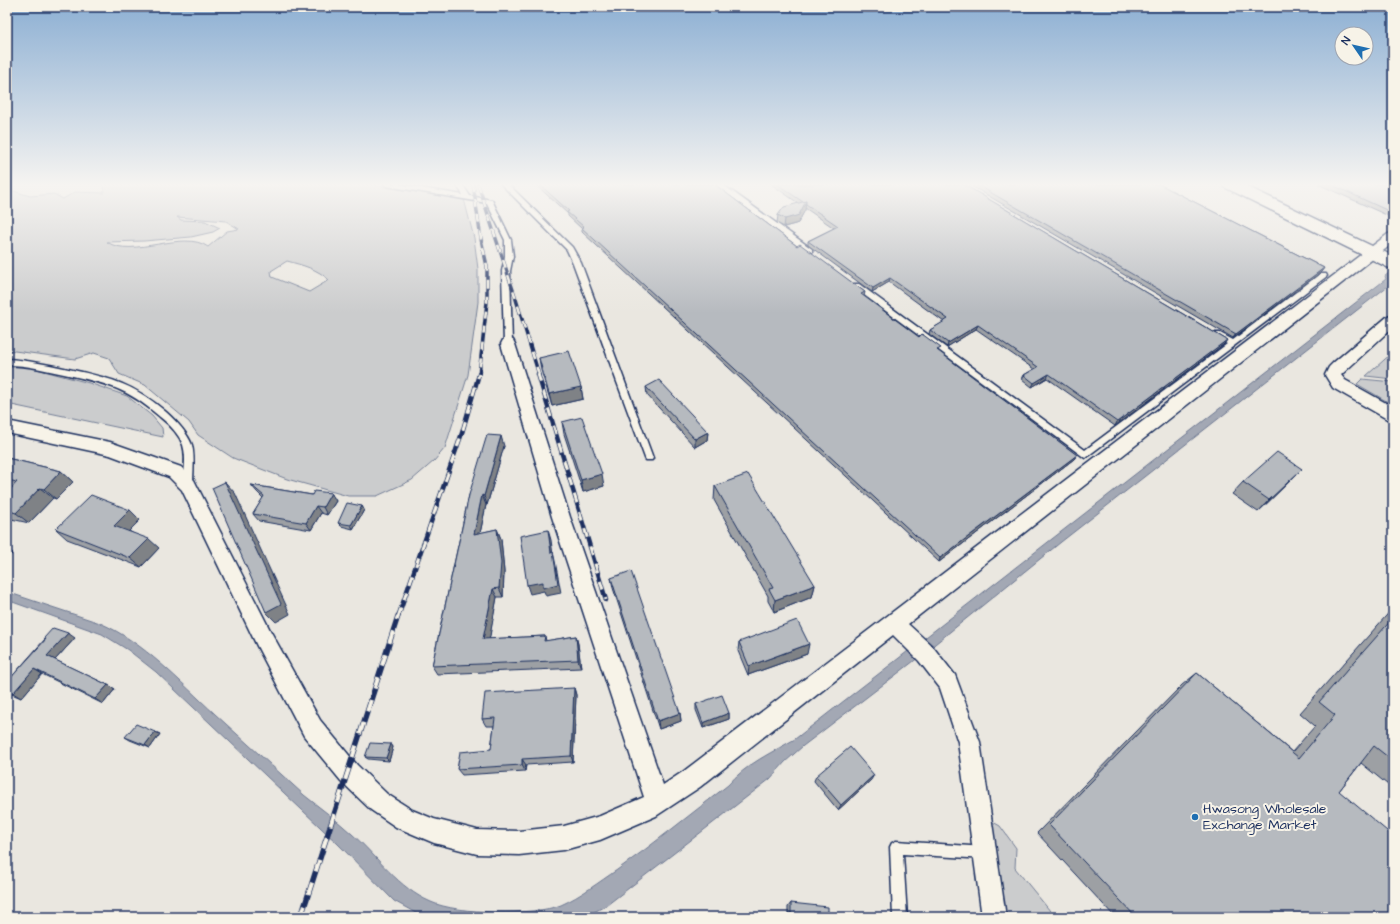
<svg xmlns="http://www.w3.org/2000/svg" width="1400" height="924" viewBox="0 0 1400 924" font-family="'Architects Daughter',sans-serif">
	<style>
		.green { fill: #cbcccd; stroke: #737e96; fill-rule: evenodd }
		.water { fill: #a3a8b4; stroke: #6d7892 }
		.lines { fill: none; stroke-linecap: round; stroke-linejoin: round }
		.service-casing { stroke: #1b2f5e; stroke-width: 3 }
		.minor-casing { stroke: #1b2f5e; stroke-width: 3 }
		.primary-casing { stroke: #1b2f5e; stroke-width: 3 }
		.service { fill: #f7f3e8; fill-rule: evenodd }
		.minor { fill: #f7f3e8; fill-rule: evenodd }
		.primary { fill: #f7f3e8; fill-rule: evenodd }
		.rail-far2-casing { stroke: #1b2f5e; stroke-width: 3.5 }
		.rail-far1-casing { stroke: #1b2f5e; stroke-width: 4.5 }
		.rail-casing { stroke: #1b2f5e; stroke-width: 5.5 }
		.rail-far2 { stroke: #f7f3e8; stroke-width: 2.5; stroke-dasharray: 8; stroke-linecap: butt }
		.rail-far1 { stroke: #f7f3e8; stroke-width: 3; stroke-dasharray: 9; stroke-linecap: butt }
		.rail { stroke: #f7f3e8; stroke-width: 4; stroke-dasharray: 12; stroke-linecap: butt }
		.wall { fill: #9da0a4; stroke: #1b2f5e }
		.shaded-wall { fill: #7f8286; stroke: #1b2f5e }
		.building { fill: #b6babf; stroke: #1b2f5e }
		.poi-dot { fill: #1f6fb2; stroke: #f7f3e8; stroke-width: 1.5 }
		.labels { text-anchor: middle; dominant-baseline: central; stroke-width: 4; stroke-linejoin: round; paint-order: stroke }
		.near-poi-label { font-size: 14px; fill: #1b2f5e; stroke: #f7f3e8; text-anchor: start }
	</style>
	<rect width="100%" height="100%" fill="#eae7e0"/>
	<filter id="ink" filterUnits="userSpaceOnUse"><feTurbulence type="fractalNoise" baseFrequency=".025" numOctaves="2"/><feDisplacementMap in="SourceGraphic" scale="8" xChannelSelector="R" yChannelSelector="G"/><feConvolveMatrix kernelMatrix="1 2 1 2 8 2 1 2 1" color-interpolation-filters="sRGB"/></filter>
	<g filter="url(#ink)">
		<g class="green">
			<path d="M103 184H365L464 199 474 238 478 269V302L468 375 445 448 434 461 412 480 377 496H348L287 479 233 458 198 435 189 422 145 385 119 374 109 358 94 353 75 359 7 350V189L30 196 54 194 63 199 75 192 104 193ZM177 217 226 221 239 229 227 231 208 247C184 229 132 259 107 242L144 241 191 237 213 232 220 228 205 221 181 220ZM287 261C302 265 318 269 329 280L309 292 272 277 271 271Z"/>
			<path d="M1393 352V379L1366 376Z"/>
			<path d="M7 367H29L89 383 127 396 152 416 162 428 163 437 7 404Z"/>
			<path d="M1362 379 1393 382V405L1357 384Z"/>
			<path d="M988 822H993L1000 826 1016 848 1015 868 1055 917H1001Z"/>
		</g>
		<path class="water" d="M1393 270V282L1061 542 914 661 803 746 785 762 770 779 607 905 585 917H423L394 901 338 844 156 672 128 650 102 634 7 600V592L100 623C144 642 180 682 215 714 245 741 274 768 304 795 320 808 337 820 352 834 378 857 398 888 431 902 457 914 534 916 561 905 581 896 599 882 617 870 655 843 691 814 728 785 746 764 771 753 795 739L1386 279 1385 276Z"/>
		<g class="lines">
			<g class="service-casing">
				<g id="service">
					<path d="M384 184H398L463 195 456 184H462L470 196 492 200 511 240 513 256 510 271 512 344 511 346H505L504 344 502 271 505 256V240L487 203 387 186Z"/>
					<path d="M501 184H508L572 247 581 263 653 458 652 460H646L645 458 573 263 567 250Z"/>
					<path d="M715 184H722L812 249V253H806Z"/>
					<path d="M1320 274H1326L1327 276 1085 458 852 286 853 284H859L1085 450 1227 344 1214 337 1213 335 1214 333H1220L1233 340Z"/>
					<path d="M7 359C27 360 45 364 64 368 108 378 130 381 166 412 176 421 187 432 192 445 195 458 193 472 193 485L191 488H185L183 485C184 472 187 458 183 445 179 434 169 424 160 417 126 387 107 384 64 374 45 370 27 365 7 365Z"/>
					<path d="M896 841 985 847 989 849 991 853 989 857 985 859 903 854 907 917H893L890 847 892 843Z"/>
				</g>
			</g>
			<g class="minor-casing">
				<g id="minor">
					<path d="M1393 233V243L908 624 933 647 955 675 980 742 1006 917H982L958 742 940 688 919 661 893 635 700 787 656 816 600 840 564 850 519 855 477 854 434 843 396 827 371 810 341 781 304 736 257 646 182 490 169 477 110 455 7 433V421L110 442 181 467 194 480 271 632 320 720 357 765 387 794 412 810 434 819 477 830 519 831 564 826 600 816 644 797 552 517 501 344 503 340 508 339 513 340 515 344 570 517 663 785 684 771 1388 234Z"/>
					<path d="M1393 314V327L1341 375 1345 380 1393 407V421L1387 419 1333 388 1325 375 1329 367 1333 363 1388 316Z"/>
				</g>
			</g>
			<g class="primary-casing">
				<path id="primary" d="M1222 184H1242L1393 256V269L1387 267 1224 187Z"/>
			</g>
			<use href="#service" class="service"/>
			<use href="#minor" class="minor"/>
			<use href="#primary" class="primary"/>
			<g class="rail-far2-casing">
				<g id="rail-far2">
					<path d="M473 184 481 239 487 266V302L479 375"/>
					<path d="M478 184 515 296 539 375"/>
				</g>
			</g>
			<g class="rail-far1-casing">
				<g id="rail-far1">
					<path d="M538 374 606 600"/>
					<path d="M398 617 462 433 479 374"/>
				</g>
			</g>
			<g class="rail-casing">
				<path id="rail" d="M301 917 398 616"/>
			</g>
			<use href="#rail-far2" class="rail-far2"/>
			<use href="#rail-far1" class="rail-far1"/>
			<use href="#rail" class="rail"/>
		</g>
		<g class="wall">
			<path d="M535 184H714L797 246 865 292 864 296 1077 455 1074 459 939 562 582 232V229L568 216V214Z"/>
			<path d="M771 184H963L1227 340 1224 344 1115 426 1047 378 1032 387 1022 379 1024 375 1034 369 976 329 947 347 929 334 930 330 944 322 889 282 872 292 808 245V241L834 228 805 208V210L798 223 795 224 784 227 777 223 778 215 798 203Z"/>
			<path d="M968 184H1159L1324 268 1321 272 1233 338Z"/>
			<path d="M1318 184H1393V218Z"/>
			<path d="M539 358 581 387 583 399 552 406 541 370Z"/>
			<path d="M646 387 708 432 707 440 695 447 647 395Z"/>
			<path d="M562 422 604 486 583 492 564 434Z"/>
			<path d="M504 446 487 505H486L480 533 497 529 501 539 504 572 503 597H497L489 639 545 636 546 641 576 636 578 644 581 668 437 674 432 666 469 495Z"/>
			<path d="M7 458 61 471 73 482 56 499 53 498 29 523 7 518V493L11 489 7 488Z"/>
			<path d="M1302 469 1258 512 1232 494 1243 482Z"/>
			<path d="M251 485 312 495 331 493 336 501 327 515 321 513 311 530 259 521 253 514 263 498 257 492Z"/>
			<path d="M715 486 815 585 812 597 774 612 768 601V596L714 500Z"/>
			<path d="M362 506 364 510 353 529 341 526 338 523Z"/>
			<path d="M140 520 129 531 159 548 141 567 67 539 56 529Z"/>
			<path d="M611 578 680 713 681 721 659 729 613 588Z"/>
			<path d="M1393 608V789L1361 763 1339 791 1393 917H1115L1037 833 1182 685 1197 673 1292 752 1315 726 1300 713Z"/>
			<path d="M44 638H75L55 660 108 685 115 689 103 704 42 674 21 698 7 692V682L45 639Z"/>
			<path d="M739 642 807 654 748 675 738 651Z"/>
			<path d="M574 688 576 695 573 762 526 765 525 771 462 775 457 769 491 749 494 726H486L482 719Z"/>
			<path d="M696 704 729 713V719L703 728 696 710Z"/>
			<path d="M155 732 160 734 150 748 130 740 125 737Z"/>
			<path d="M391 744 393 747 389 761 368 759 365 757Z"/>
			<path d="M816 776 871 780 838 810 814 781Z"/>
			<path d="M791 903 828 917H788V907Z"/>
		</g>
		<g class="shaded-wall">
			<path d="M806 201 805 210 798 223 795 224 784 227 785 219Z"/>
			<path d="M1324 268 1321 272 1233 338 1236 334Z"/>
			<path d="M890 278 889 282 872 292 873 288Z"/>
			<path d="M978 325 976 329 947 347 948 343Z"/>
			<path d="M1227 340 1224 344 1115 426 1117 422Z"/>
			<path d="M1049 374 1047 378 1032 387 1034 383Z"/>
			<path d="M581 387 583 399 552 406 549 394Z"/>
			<path d="M708 432 707 440 695 447V439Z"/>
			<path d="M501 436 504 446 487 505 484 496Z"/>
			<path d="M1077 455 1074 459 939 562 940 558Z"/>
			<path d="M1302 469 1291 480 1258 512 1269 500Z"/>
			<path d="M61 471 73 482 56 499 44 489Z"/>
			<path d="M602 474 604 486 583 492 581 480Z"/>
			<path d="M225 482 235 493 290 614 276 622 266 612Z"/>
			<path d="M40 488 53 498 29 523 16 513Z"/>
			<path d="M331 493 336 501 327 515 323 507Z"/>
			<path d="M482 495 486 505 478 543 474 534Z"/>
			<path d="M316 506 321 513 311 530 306 523Z"/>
			<path d="M362 506 364 510 353 529 351 525Z"/>
			<path d="M130 510 140 520 125 535 114 526Z"/>
			<path d="M497 529 501 539 504 572 503 597 499 588Z"/>
			<path d="M548 530 551 540 554 562 551 553Z"/>
			<path d="M149 539 159 548 141 567 130 558Z"/>
			<path d="M8 550 13 553 7 559V551Z"/>
			<path d="M553 552 555 561 561 593 546 596 544 591 530 594 527 585Z"/>
			<path d="M815 585 812 597 774 612 775 600Z"/>
			<path d="M493 589 497 597 488 647 483 639Z"/>
			<path d="M68 633 75 638 55 660 47 656Z"/>
			<path d="M576 636 578 644 581 668 578 660Z"/>
			<path d="M809 644 807 654 748 675 749 666Z"/>
			<path d="M34 669 42 674 21 698 13 693Z"/>
			<path d="M108 685 115 689 103 704 95 699Z"/>
			<path d="M574 688 576 695 573 762 571 756Z"/>
			<path d="M680 713 681 721 659 729 658 721Z"/>
			<path d="M729 713V719L703 728V723Z"/>
			<path d="M155 732 160 734 150 748 145 745Z"/>
			<path d="M391 744 393 747 389 761 386 758Z"/>
			<path d="M522 759 526 765 525 771 522 765Z"/>
			<path d="M874 775 871 780 838 810 841 805Z"/>
		</g>
		<g class="building">
			<path d="M539 184H714L797 246 800 244 865 292 861 294 919 337 922 334 941 348 937 350 1077 455 940 558 582 228 584 227 567 212 569 211Z"/>
			<path d="M777 184H963L1227 340 1117 422 1049 374 1034 383 1024 375 1038 367 978 325 948 343 930 330 948 319 890 278 873 288 808 241 838 226 806 204V201L803 202Z"/>
			<path d="M976 184H1159L1324 268 1236 334Z"/>
			<path d="M1330 184H1393V213Z"/>
			<path d="M806 201 799 215 796 216 785 219 778 215 784 207Z"/>
			<path d="M569 351 581 387 549 394 539 358Z"/>
			<path d="M659 380 708 432 695 439 646 387Z"/>
			<path d="M582 417 602 474 581 480 562 422Z"/>
			<path d="M487 435 501 436 484 496 482 495 474 534 497 529 501 563 499 588 493 589 483 639 545 636 544 641 576 636 578 660 432 666 469 495Z"/>
			<path d="M1277 452 1302 469 1269 500 1243 482Z"/>
			<path d="M7 458 61 471 44 489 40 488 16 513 7 510V493L17 482 7 480Z"/>
			<path d="M748 474 815 585 775 600 769 589 773 588 715 486Z"/>
			<path d="M225 482 281 604 266 612 212 488Z"/>
			<path d="M251 485 312 495 314 491 331 493 323 507 316 506 306 523 253 514 264 496Z"/>
			<path d="M91 495 130 510 114 526 149 539 130 558 56 529Z"/>
			<path d="M347 503 362 506 351 525 338 523Z"/>
			<path d="M548 530 551 553 553 552 558 584 543 588V582L527 585 520 536Z"/>
			<path d="M631 571 680 713 658 721 611 578Z"/>
			<path d="M1393 618V761L1374 746 1339 791 1393 836V917H1136L1049 825 1197 673 1299 758 1335 715 1319 702Z"/>
			<path d="M797 620 809 644 749 666 739 642Z"/>
			<path d="M53 628 68 633 47 656 108 685 95 699 34 669 13 693 7 691V682L46 639 44 638Z"/>
			<path d="M574 688 571 756 522 759V765L457 769 460 752 491 749 495 718 482 719 485 693Z"/>
			<path d="M722 695 729 713 703 723 696 704Z"/>
			<path d="M136 724 155 732 145 745 125 737Z"/>
			<path d="M370 743 391 744 386 758 365 757Z"/>
			<path d="M850 747 874 775 841 805 816 776Z"/>
			<path d="M791 903 828 907V917H791Z"/>
		</g>
	</g>
	<linearGradient id="sky" x2="0" y2="1"><stop stop-color="#8cafd3"/><stop offset="0.59" stop-color="#f6f4f1"/><stop offset="1" stop-color="#f6f4f1" stop-opacity="0"/></linearGradient>
	<rect width="1400" height="313" fill="url(#sky)"/>
	<circle class="poi-dot" cx="1195" cy="817" r="4"/>
	<g class="labels">
		<g class="near-poi-label">
			<text x="1203" y="809">Hwasong Wholesale<tspan x="1203" dy="16">Exchange Market</tspan></text>
		</g>
	</g>
	<rect width="1400" height="924" fill="none" stroke="#f7f3e8" stroke-width="24"/>
	<rect x="12" y="12" width="1376" height="900" fill="none" stroke="#1b2f5e" stroke-width="1.5" filter="url(#ink)"/>
	<g transform="translate(1354 46) rotate(304)"><circle r="19" fill="#f7f3e8" stroke="#9fa5b1"/>
	<path d="M0-3L7 15L0 10L-7 15Z" fill="#1f6fb2"/>
	<text y="-6" font-size="11" font-weight="bold" text-anchor="middle" fill="#1b2f5e">N</text>
	</g>
</svg>
